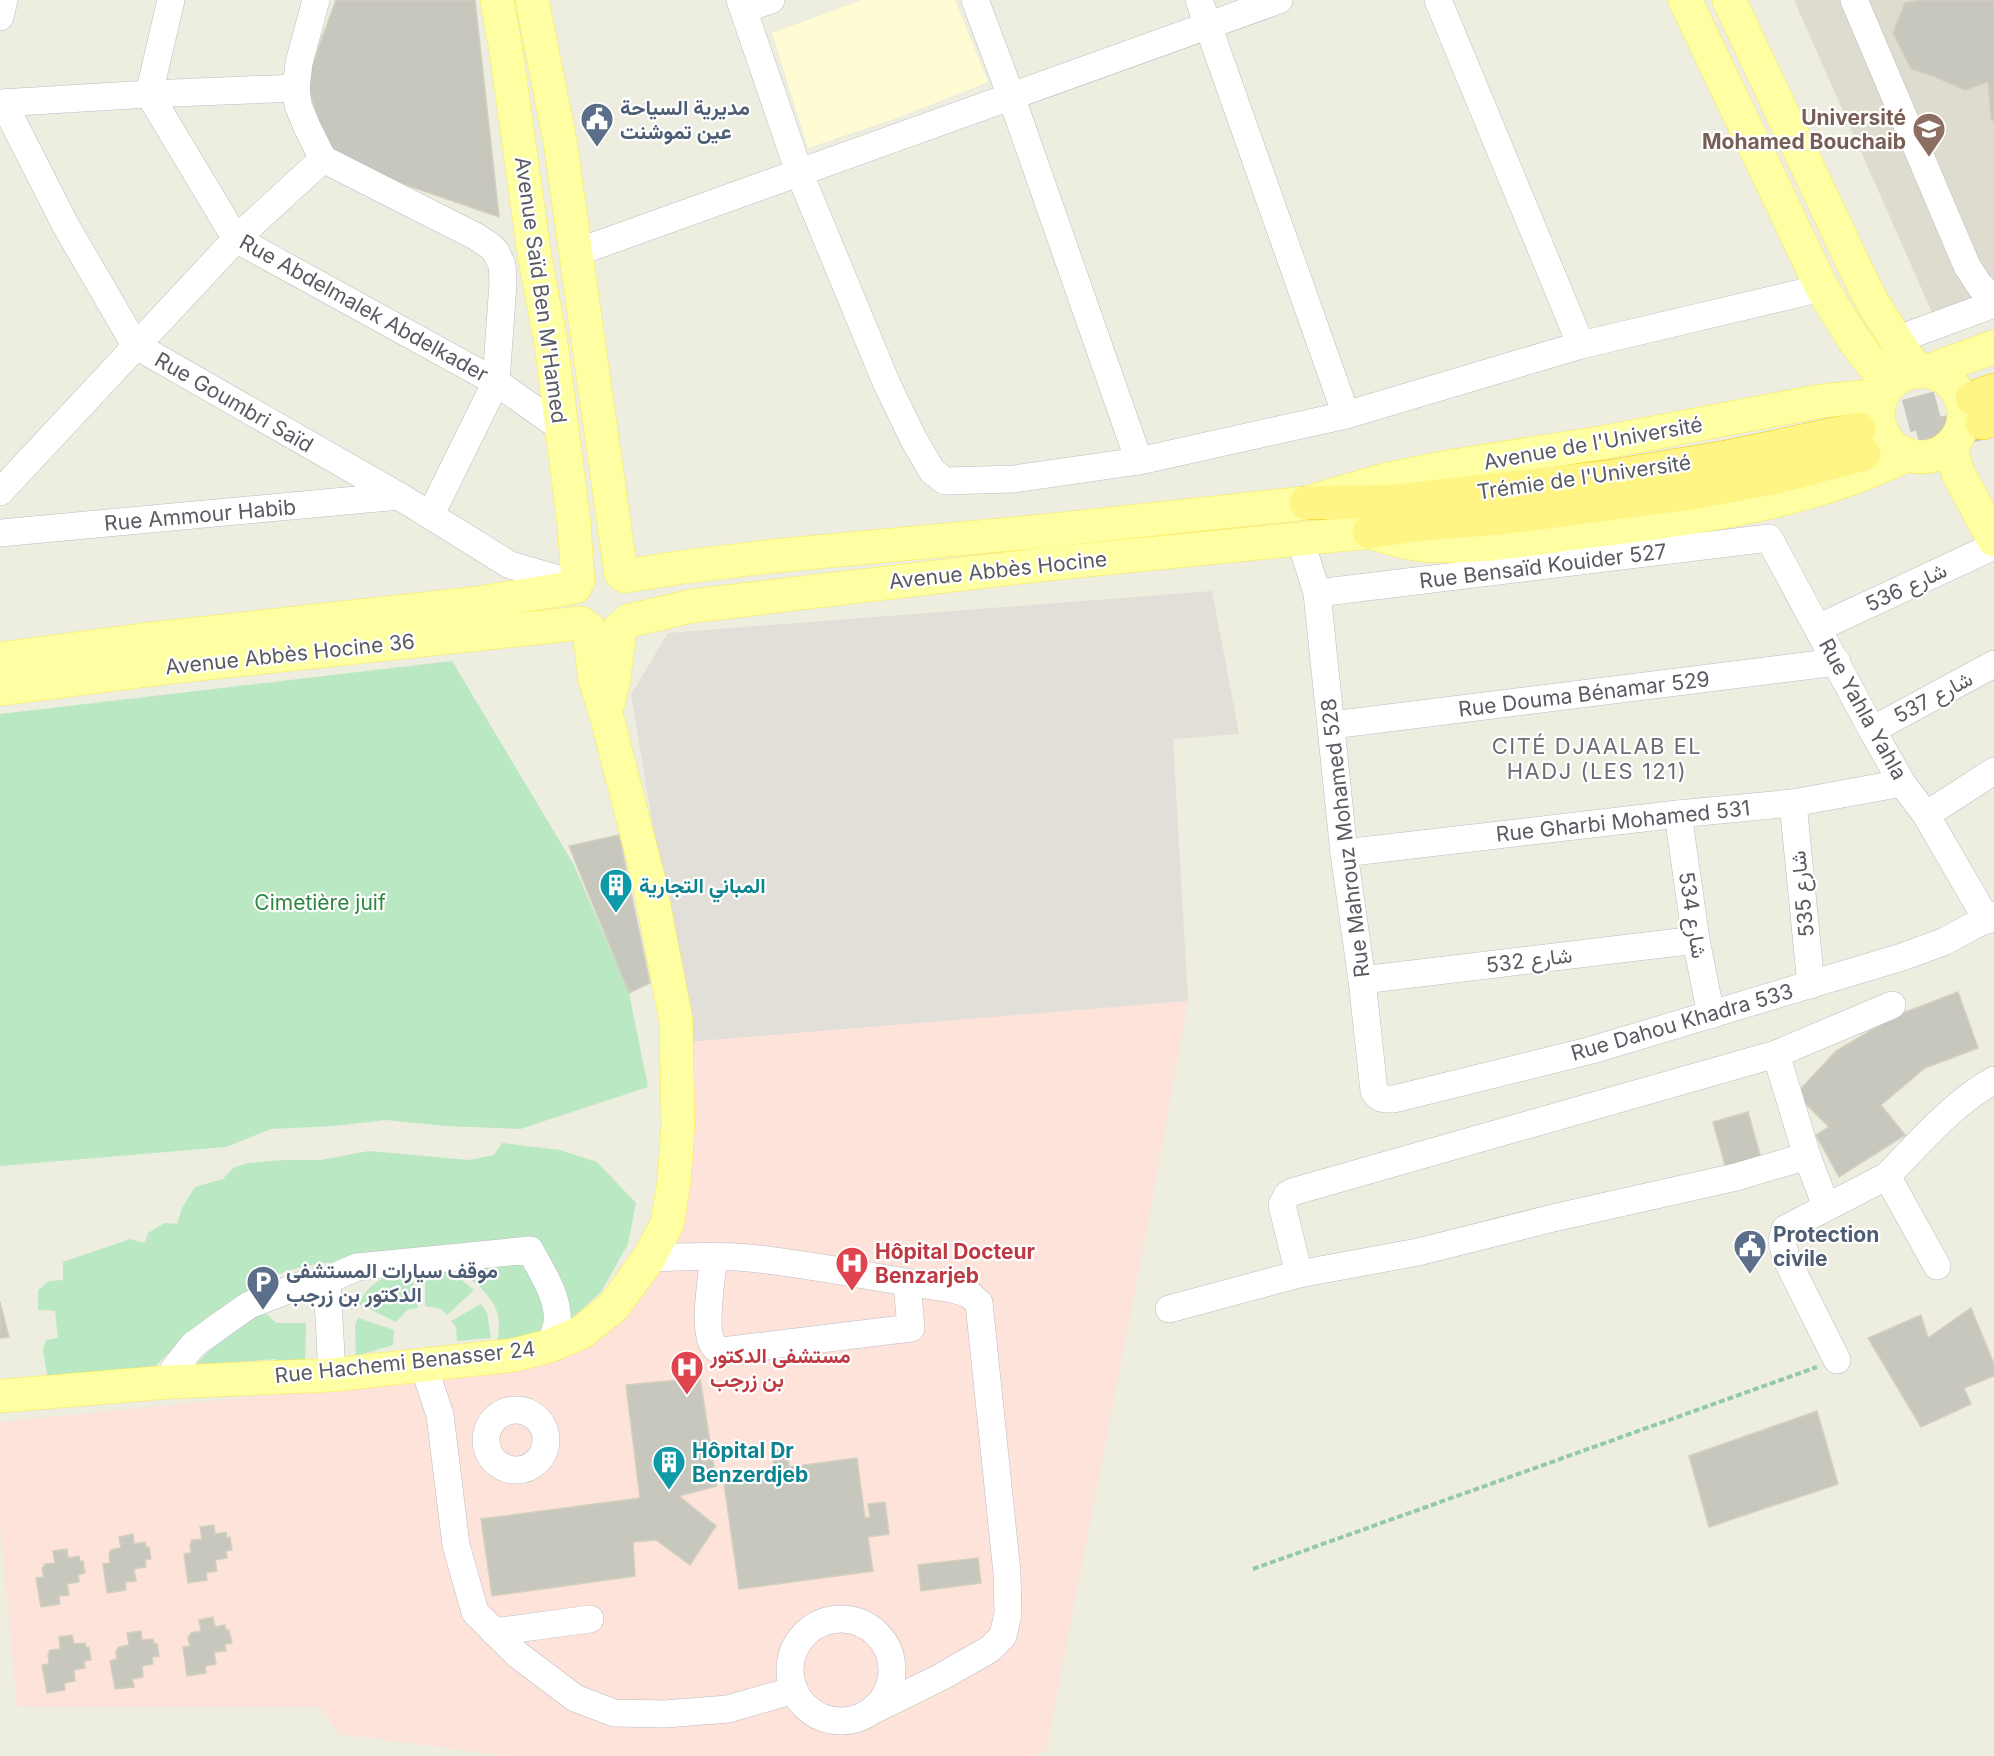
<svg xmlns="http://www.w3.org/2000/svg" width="1994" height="1756" viewBox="0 0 1994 1756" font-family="Inter,Vazirmatn,sans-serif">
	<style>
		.commercial { fill: #fffcd3 }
		.industrial { fill: #e1dfd8 }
		.education { fill: #dddccf }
		.medical { fill: #fde3d9 }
		.green { fill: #bae8c2 }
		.building { fill: #c8c7bd; stroke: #d2d0be; stroke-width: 1.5 }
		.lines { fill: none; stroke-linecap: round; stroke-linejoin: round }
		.highway-tunnel { stroke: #c8c8c0; stroke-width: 33; stroke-dasharray: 33 16; stroke-linecap: butt }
		.minor-casing { stroke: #bbbcc3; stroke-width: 28 }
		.major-casing { stroke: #fdea49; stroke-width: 34 }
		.highway-casing { stroke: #edcc00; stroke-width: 34 }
		.path { stroke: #93c9ab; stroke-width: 4; stroke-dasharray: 6 3; stroke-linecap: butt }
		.minor { stroke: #fff; stroke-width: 27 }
		.major { stroke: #feffa3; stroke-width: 33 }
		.highway { stroke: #fff585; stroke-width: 33 }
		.labels { text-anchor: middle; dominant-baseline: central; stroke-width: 4.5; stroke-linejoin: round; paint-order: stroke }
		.service-label { font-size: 21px; font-weight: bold; fill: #4e5e75; stroke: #fff; text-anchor: start }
		.education-label { font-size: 21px; font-weight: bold; fill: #785e54; stroke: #fff; text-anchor: end }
		.street-label { font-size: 21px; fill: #595b62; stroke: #fff }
		.culture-label { font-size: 21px; font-weight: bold; fill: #0d838f; stroke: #fff; text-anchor: start }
		.park-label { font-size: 21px; fill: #2e8640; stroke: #fff }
		.health-label { font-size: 21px; font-weight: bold; fill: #be3a42; stroke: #fff; text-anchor: start }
		.neighbourhood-label { font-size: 22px; letter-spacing: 1.5px; fill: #6a6d75; stroke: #fff }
	</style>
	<rect width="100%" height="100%" fill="#edede0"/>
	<path class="commercial" d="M862 0H955L988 82 897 118 808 148 772 33Z"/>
	<path class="industrial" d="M1212 591 1239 734 1173 739 1188 1001 689 1042 631 695 668 633Z"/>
	<path class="education" d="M1794 0H1994V316L1942 335Z"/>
	<path class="medical" d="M1188 1001 1148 1223 1046 1751 1032 1756H507L339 1734 320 1707H17L0 1525V1422L521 1370 661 1248 689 1042Z"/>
	<g class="green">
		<path d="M452 661 574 865 629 993 648 1087 520 1129 446 1126 386 1120 333 1126 271 1129 226 1147 0 1166V714Z"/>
		<path d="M502 1143 560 1150 597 1162 636 1203 628 1244 601 1292 560 1329 532 1243 316 1264 289 1270 263 1281 207 1317 138 1382 48 1380 43 1350 46 1340 58 1338 55 1311 38 1310V1290L49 1281 63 1280V1262L130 1239 145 1243 148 1233 165 1223 177 1224 182 1208 195 1187 223 1179 233 1168 248 1163 283 1160H321L369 1151 469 1160 494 1155Z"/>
		<path d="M527 1257 544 1290 545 1334 496 1349C497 1341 499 1333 499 1325 500 1296 467 1276 446 1263Z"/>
		<path d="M410 1268 418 1308 407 1310 396 1322 359 1304C368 1282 389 1274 410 1268Z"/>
		<path d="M425 1268C446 1269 458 1276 474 1290L447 1315 441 1309 425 1306Z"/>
		<path d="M481 1304 487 1313 491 1338 457 1341 456 1327 451 1321Z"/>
		<path d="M263 1311 277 1323H306L305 1366 282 1368 276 1359 195 1365 212 1348Z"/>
		<path d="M358 1318 394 1330 393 1345 356 1356 355 1325Z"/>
	</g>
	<g class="building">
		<path d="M336 0H475L499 217 327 158 307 79Z"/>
		<path d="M1920 0H1994V122L1991 119 1988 82 1965 90 1935 77 1911 69 1893 33 1905 3Z"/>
		<path d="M619 835 650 983 629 993 569 846Z"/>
		<path d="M1958 992 1978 1048 1925 1068 1881 1105 1905 1135 1839 1177 1816 1135 1829 1127 1796 1094 1836 1051 1895 1016Z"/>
		<path d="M1748 1112 1762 1162 1727 1172 1713 1122Z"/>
		<path d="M0 1302 9 1337 0 1338Z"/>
		<path d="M1971 1308 1994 1364V1376L1964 1388 1971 1404 1921 1427 1868 1338 1921 1315 1928 1338Z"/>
		<path d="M700 1378 717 1486 679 1496 716 1526 690 1565 656 1540 633 1542 635 1576 492 1596 481 1519 640 1498 626 1385Z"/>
		<path d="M1817 1411 1838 1484 1709 1527 1689 1456Z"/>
		<path d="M787 1449 789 1467 857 1458 865 1518 870 1517 868 1504 885 1502 889 1534 868 1537 873 1571 739 1589 723 1476 774 1469 772 1451Z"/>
		<path d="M214 1525 215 1534 226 1532 227 1538 230 1537 232 1550 226 1551 227 1558 215 1560 217 1571 206 1573 207 1580 188 1583 184 1554 191 1553 190 1545 192 1540 202 1539 200 1527Z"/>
		<path d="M133 1534 134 1544 145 1542 146 1547H149L151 1559 145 1560 146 1567 134 1569 136 1581 125 1582 126 1590 107 1593 103 1564 110 1563 109 1554 111 1550 121 1548 119 1537Z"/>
		<path d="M67 1549 68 1558 79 1556 80 1562 83 1561 85 1573 78 1575 79 1582 67 1584 69 1595 59 1596 60 1604 41 1607 36 1578 44 1577 42 1569 45 1564 55 1563 53 1551Z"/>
		<path d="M978 1558 981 1583 921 1591 918 1565Z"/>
		<path d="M213 1617 215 1627 225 1625 226 1630H229L232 1643 225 1644 226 1651 214 1652 216 1664 205 1666 206 1673 187 1676 183 1647 190 1646 188 1638 191 1633 201 1631 199 1620Z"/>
		<path d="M141 1631 142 1640 153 1639 154 1644H157L159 1656 152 1657 153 1664 142 1666 143 1677 132 1679 134 1687 115 1689 110 1661 117 1659 116 1651 119 1647 129 1645 127 1633Z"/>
		<path d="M72 1635 74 1644 85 1643 86 1648 89 1647 91 1660 84 1661 85 1668 74 1670 75 1681 64 1683 65 1690 47 1693 42 1665 49 1664 48 1655 50 1650 60 1649 59 1637Z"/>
	</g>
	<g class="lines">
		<g class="highway-tunnel">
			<path d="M1859 429 1972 398"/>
			<path d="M1871 452 1982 423"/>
		</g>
		<g class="minor-casing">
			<g id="minor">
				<path d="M171 0 149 94 236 239 496 382 561 428"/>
				<path d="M316 0 299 63 296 88 298 105 307 127 323 159 475 236 489 245 496 252 502 265 503 283 496 382 431 514"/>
				<path d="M740 0 799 172 886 382 913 438 932 471 945 481 1014 479 1139 461 1346 415 1581 345 1822 288"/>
				<path d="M975 0 1011 96 1139 461"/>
				<path d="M1199 0 1346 415"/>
				<path d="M1438 0 1581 345"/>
				<path d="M1854 0 1967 266 1980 286 1994 299"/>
				<path d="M744 9 771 0"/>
				<path d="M0 17 4 0"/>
				<path d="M0 103 149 94 296 88"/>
				<path d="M4 104 66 226 135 345 399 496 510 565 576 584"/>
				<path d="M575 253 1279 0"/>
				<path d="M1896 340 1994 304"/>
				<path d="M0 492 236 239 323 159"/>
				<path d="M0 533 399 496"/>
				<path d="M1300 539 1317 593 1344 853 1362 980 1374 1091C1379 1100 1384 1099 1394 1099L1592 1050 1902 957 1943 942 1994 915"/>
				<path d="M1317 593 1769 538 1872 730 1902 783 1926 815 1987 920"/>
				<path d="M1818 628 1994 546"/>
				<path d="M1332 725 1837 662"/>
				<path d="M1872 730 1994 664"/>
				<path d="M1793 803 1811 985"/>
				<path d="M1678 814 1696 940 1711 1015"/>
				<path d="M1926 815 1994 771"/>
				<path d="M1344 853 1678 814 1793 803 1902 783"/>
				<path d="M1362 980 1696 940"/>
				<path d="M1776 1054 1807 1156 1826 1206"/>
				<path d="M714 1257C712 1275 702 1332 714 1346 716 1349 719 1350 722 1351L911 1328 907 1283"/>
				<path d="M649 1258C682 1257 716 1255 749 1258 817 1265 885 1280 953 1289L969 1294 979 1303 1007 1573 1008 1614 1003 1636 990 1649 941 1677 876 1709"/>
				<path d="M1937 1266 1887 1176C1920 1142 1953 1103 1994 1080"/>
				<path d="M1299 1274 1418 1252 1553 1218 1736 1177 1807 1156"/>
				<path d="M327 1280 332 1375"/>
				<path d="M1169 1309 1299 1274 1282 1205 1287 1195 1292 1192 1776 1054 1892 1005"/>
				<path d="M1837 1360 1786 1258 1782 1241 1785 1229 1887 1176"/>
				<path d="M423 1364 440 1415 456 1545 475 1612 518 1655 575 1698 614 1713 665 1714 728 1709 794 1690"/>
				<path d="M168 1382 174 1369 193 1345 222 1324 249 1305 304 1284 327 1280 357 1267 530 1250C541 1271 560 1298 557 1323 556 1330 552 1339 549 1346"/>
				<circle cx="516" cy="1440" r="30"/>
				<circle cx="841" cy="1670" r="51"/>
				<path d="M494 1632 590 1619"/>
			</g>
		</g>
		<g class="major-casing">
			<g id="major">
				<path d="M497 0 506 50 535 259 551 342 574 524 578 581"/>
				<path d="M532 0 560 141 621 573"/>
				<path d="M1685 0 1822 288 1854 340 1889 385"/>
				<path d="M1729 0 1859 276 1874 305 1916 371"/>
				<circle cx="1921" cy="414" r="43"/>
				<path d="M1928 371 1994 347"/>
				<path d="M1950 446 1958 473 1994 540"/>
				<path d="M625 576 683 567 773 556 1044 531 1306 503 1384 480 1453 466 1600 443 1821 401 1882 395"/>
				<path d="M628 621 692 606 751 599 1056 563 1369 532C1386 537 1405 543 1422 545 1477 549 1531 539 1585 532 1693 518 1808 504 1906 455"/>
				<path d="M0 659 142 640 479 603 575 587"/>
				<path d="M0 689 172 667 581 623"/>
				<path d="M608 704 614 678 620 628"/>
				<path d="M0 1396 168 1382 332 1375 513 1355 549 1346 582 1332 614 1306 649 1258 667 1224 674 1182 678 1125 676 1020 649 881 606 714 595 679 589 629"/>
			</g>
		</g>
		<g class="highway-casing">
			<g id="highway">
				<path d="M1972 398 1994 390"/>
				<path d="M1982 423 1994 419"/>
				<path d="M1306 503 1396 501 1607 477 1727 457 1859 429"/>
				<path d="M1369 532 1422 524 1501 518 1692 493 1777 477 1864 454"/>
			</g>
		</g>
		<path class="path" d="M1253 1569 1817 1367"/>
		<use href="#minor" class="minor"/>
		<use href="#major" class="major"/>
		<use href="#highway" class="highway"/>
	</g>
	<defs>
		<g id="civic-pin" transform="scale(1.725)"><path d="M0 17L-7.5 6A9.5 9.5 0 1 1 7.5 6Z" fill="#5c6f8a" stroke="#fff"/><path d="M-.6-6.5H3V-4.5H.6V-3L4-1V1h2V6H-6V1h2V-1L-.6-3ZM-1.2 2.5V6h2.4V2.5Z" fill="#fff"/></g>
		<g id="university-pin" transform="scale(1.725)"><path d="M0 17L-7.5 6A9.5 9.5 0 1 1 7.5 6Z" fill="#8d6e63" stroke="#fff"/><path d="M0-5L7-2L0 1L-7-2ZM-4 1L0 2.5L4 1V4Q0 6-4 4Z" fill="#fff"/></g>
		<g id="building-pin" transform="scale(1.725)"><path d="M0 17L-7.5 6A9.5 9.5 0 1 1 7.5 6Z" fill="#0f9aa8" stroke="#fff"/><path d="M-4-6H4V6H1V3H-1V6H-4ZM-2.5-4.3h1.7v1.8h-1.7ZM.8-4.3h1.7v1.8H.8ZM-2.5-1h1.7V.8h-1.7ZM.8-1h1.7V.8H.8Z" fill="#fff"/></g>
		<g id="hospital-pin" transform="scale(1.725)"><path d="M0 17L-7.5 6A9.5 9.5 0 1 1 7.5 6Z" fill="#e0444e" stroke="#fff"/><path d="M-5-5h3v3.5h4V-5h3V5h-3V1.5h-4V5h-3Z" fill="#fff"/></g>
		<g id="parking-pin" transform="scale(1.725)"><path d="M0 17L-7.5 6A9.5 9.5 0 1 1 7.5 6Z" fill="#5c6f8a" stroke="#fff"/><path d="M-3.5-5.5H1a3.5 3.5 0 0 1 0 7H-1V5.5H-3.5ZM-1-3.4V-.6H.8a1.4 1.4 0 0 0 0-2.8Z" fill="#fff"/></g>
	</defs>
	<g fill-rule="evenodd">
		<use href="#civic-pin" x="597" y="119"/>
		<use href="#university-pin" x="1929" y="129"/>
		<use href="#building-pin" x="616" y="885"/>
		<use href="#civic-pin" x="1750" y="1246"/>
		<use href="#hospital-pin" x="852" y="1263"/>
		<use href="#parking-pin" x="263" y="1282"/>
		<use href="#hospital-pin" x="687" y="1367"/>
		<use href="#building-pin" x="669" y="1462"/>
	</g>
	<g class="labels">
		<g class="service-label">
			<text x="620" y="107">مديرية السياحة<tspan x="620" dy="24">عين تموشنت</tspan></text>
			<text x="1773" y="1234">Protection<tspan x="1773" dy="24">civile</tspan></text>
			<text x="286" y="1270">موقف سيارات المستشفى<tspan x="286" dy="24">الدكتور بن زرجب</tspan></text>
		</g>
		<g class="education-label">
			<text x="1906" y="117">Université<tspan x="1906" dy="24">Mohamed Bouchaib</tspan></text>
		</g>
		<g class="street-label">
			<text transform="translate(541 290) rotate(82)">Avenue Saïd Ben M'Hamed</text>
			<text transform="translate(364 308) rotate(29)">Rue Abdelmalek Abdelkader</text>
			<text transform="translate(234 402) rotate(30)">Rue Goumbri Saïd</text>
			<text transform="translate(1593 443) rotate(-10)">Avenue de l'Université</text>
			<text transform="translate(1584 477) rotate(-8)">Trémie de l'Université</text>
			<text transform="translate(200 515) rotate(-5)">Rue Ammour Habib</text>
			<text transform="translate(1543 566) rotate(-7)">Rue Bensaïd Kouider 527</text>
			<text transform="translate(998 570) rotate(-6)">Avenue Abbès Hocine</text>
			<text transform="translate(1906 587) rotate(-25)">شارع 536</text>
			<text transform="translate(290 654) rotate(-6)">Avenue Abbès Hocine 36</text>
			<text transform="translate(1584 694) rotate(-7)">Rue Douma Bénamar 529</text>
			<text transform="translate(1933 697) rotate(-28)">537 شارع</text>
			<text transform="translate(1863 709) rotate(61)">Rue Yahla Yahla</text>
			<text transform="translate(1623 821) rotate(-6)">Rue Gharbi Mohamed 531</text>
			<text transform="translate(1345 838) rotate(-97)">Rue Mahrouz Mohamed 528</text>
			<text transform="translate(1802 894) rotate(-96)">535 شارع</text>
			<text transform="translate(1693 915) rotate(81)">534 شارع</text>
			<text transform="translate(1529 960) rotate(-7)">532 شارع</text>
			<text transform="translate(1682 1022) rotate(-16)">Rue Dahou Khadra 533</text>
			<text transform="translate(405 1362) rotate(-6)">Rue Hachemi Benasser 24</text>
		</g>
		<g class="culture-label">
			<text x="639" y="885">المباني التجارية</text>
			<text x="692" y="1450">Hôpital Dr<tspan x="692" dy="24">Benzerdjeb</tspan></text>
		</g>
		<g class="park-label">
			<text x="320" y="902">Cimetière juif</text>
		</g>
		<g class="health-label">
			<text x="875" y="1251">Hôpital Docteur<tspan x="875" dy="24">Benzarjeb</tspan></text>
			<text x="710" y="1355">مستشفى الدكتور<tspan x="710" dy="24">بن زرجب</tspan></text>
		</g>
		<g class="neighbourhood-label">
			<text x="1597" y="746">CITÉ DJAALAB EL<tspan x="1597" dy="25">HADJ (LES 121)</tspan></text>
		</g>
	</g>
</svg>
